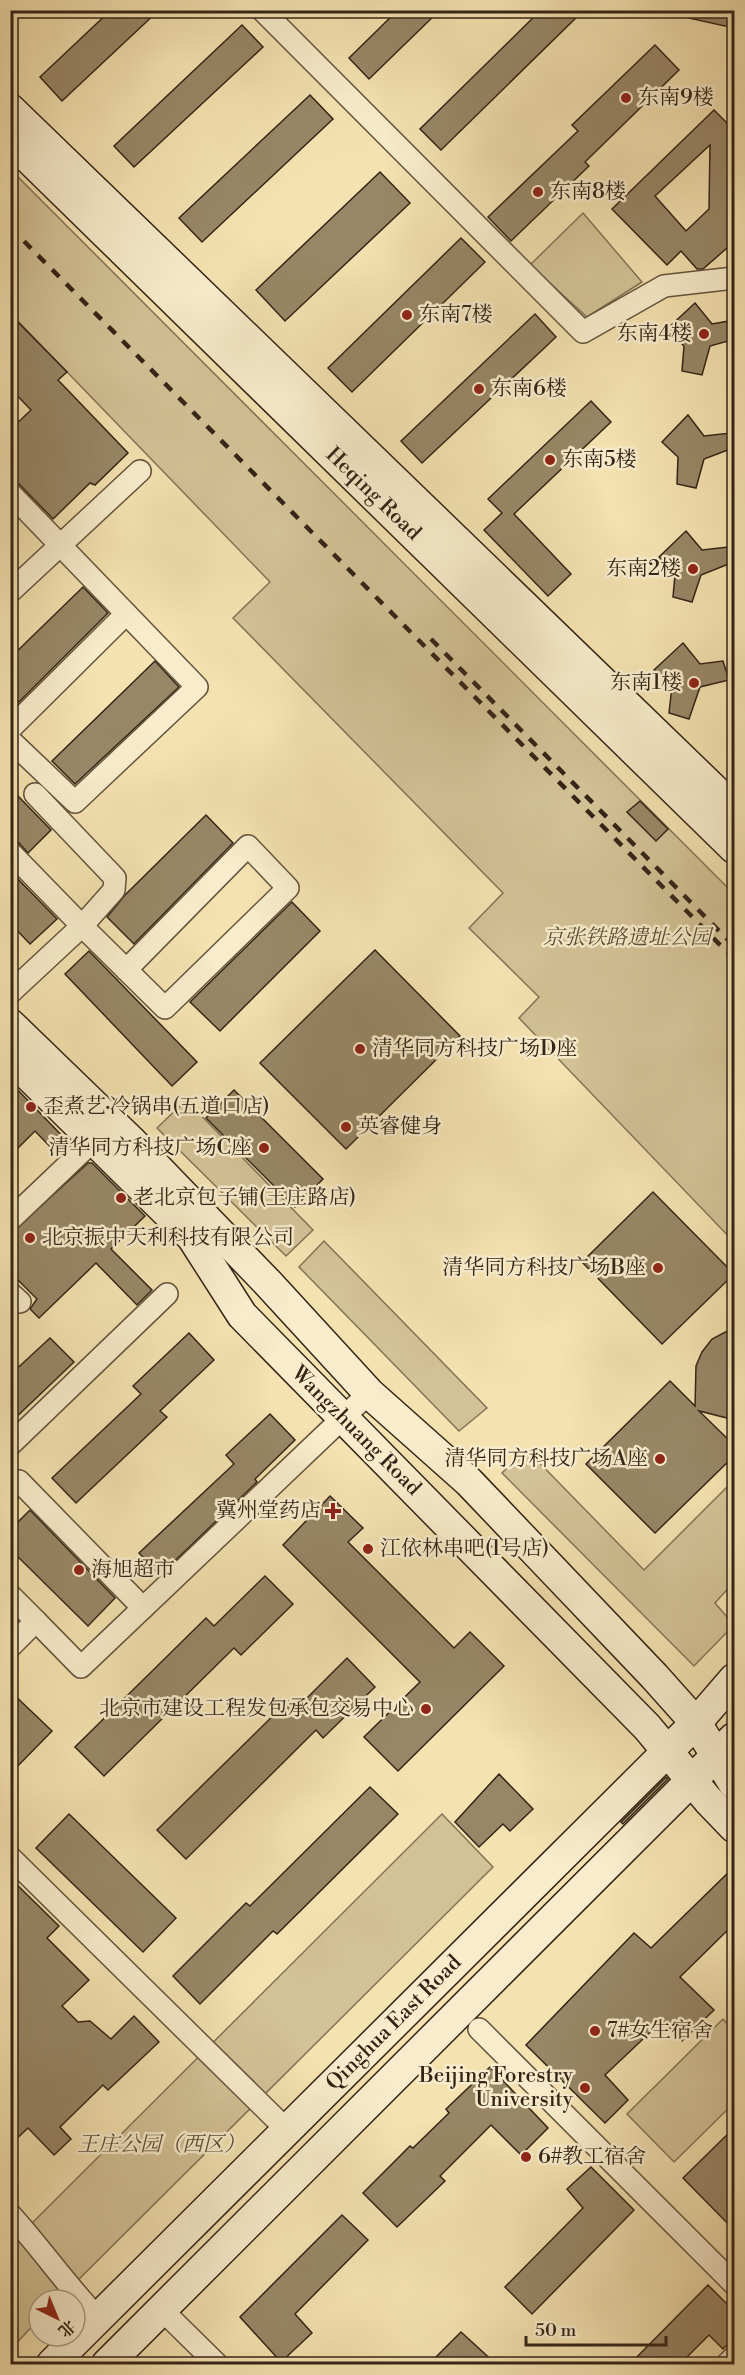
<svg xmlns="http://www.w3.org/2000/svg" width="745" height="2375" viewBox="0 0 745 2375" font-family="'Libre Bodoni','Noto Serif SC',serif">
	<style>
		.green { fill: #d3c296; stroke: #847356; stroke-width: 1.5 }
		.building { fill: #988767; stroke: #342417; stroke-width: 1.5; fill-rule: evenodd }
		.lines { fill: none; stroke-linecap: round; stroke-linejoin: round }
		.minor-casing { stroke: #64543d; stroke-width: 24 }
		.secondary-casing { stroke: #342417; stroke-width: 33 }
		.minor { stroke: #f8eccc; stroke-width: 21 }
		.secondary { stroke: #f8eccc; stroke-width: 30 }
		.rail { stroke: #342417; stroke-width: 4.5; stroke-dasharray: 10 10; stroke-linecap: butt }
		.poi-dot { fill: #8f2418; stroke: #f8eccc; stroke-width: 2 }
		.labels { text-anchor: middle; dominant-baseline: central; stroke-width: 5; stroke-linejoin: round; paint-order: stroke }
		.poi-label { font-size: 21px; fill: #342417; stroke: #f8eccc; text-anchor: start }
		.street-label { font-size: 21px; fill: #342417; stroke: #f8eccc }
		.park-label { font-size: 21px; font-style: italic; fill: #5c4c37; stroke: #f8eccc }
	</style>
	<rect width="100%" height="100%" fill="#f4e2b0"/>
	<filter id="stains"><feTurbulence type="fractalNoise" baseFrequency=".00333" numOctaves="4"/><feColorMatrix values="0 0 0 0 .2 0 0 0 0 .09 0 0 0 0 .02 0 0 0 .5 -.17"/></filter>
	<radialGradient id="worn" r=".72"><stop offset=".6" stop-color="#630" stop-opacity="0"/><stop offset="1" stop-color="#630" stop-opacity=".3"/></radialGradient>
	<g class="green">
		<path d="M10 169 734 894V1242L519 1018 539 997 469 928 503 893 233 618 270 582 11 314Z"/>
		<path d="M583 213 642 282 587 317 530 265Z"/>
		<path d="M186 1100 313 1230 286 1256 157 1128Z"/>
		<path d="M324 1241 487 1408 459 1431 299 1267Z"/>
		<path d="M526 1449 644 1570 734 1480V1582L715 1603 734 1625 694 1666 502 1473Z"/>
		<path d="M442 1814 493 1867 58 2300H39V2319L11 2349V2244Z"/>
		<path d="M723 2019 734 2032V2103L674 2162 627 2114Z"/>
	</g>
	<g class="building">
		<path d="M111 10H159L62 101 40 77Z"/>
		<path d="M398 10H440L369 79 349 58Z"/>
		<path d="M541 10H584L441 150 420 129Z"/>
		<path d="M685 10H735V23L725 26 684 17Z"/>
		<path d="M242 25 263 47 134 167 114 146Z"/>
		<path d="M655 45 679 70 585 162 589 166 511 241 488 217 578 131 572 125Z"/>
		<path d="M310 95 333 119 202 242 179 218Z"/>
		<path d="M714 110 735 131V241L703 269H697L681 251 667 265 612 209ZM710 145 709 209 686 231 655 196Z"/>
		<path d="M380 172 410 203 285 321 256 290Z"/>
		<path d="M461 238 485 262 352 392 328 368Z"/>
		<path d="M695 303 712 324 735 320V339L710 346 702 375 682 371 684 346 667 329Z"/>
		<path d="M10 314 67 372 58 380 128 453 95 485 90 483 53 519 19 484 10 481V430L31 410 10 388Z"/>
		<path d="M535 314 556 337 422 463 401 441Z"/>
		<path d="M591 401 611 422 514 514 571 574 548 596 484 530 502 513 488 499Z"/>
		<path d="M688 415 704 436 731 433 733 448 704 459 696 488 677 484 678 457 662 442Z"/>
		<path d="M686 531 702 550 728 547 731 563 701 575 692 602 673 597 675 575 659 557Z"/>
		<path d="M83 587 108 613 10 711V658Z"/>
		<path d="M683 643 700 664 723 661 729 680 700 687 689 719 669 713 672 686 654 670Z"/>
		<path d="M155 661 179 687 75 784 52 761Z"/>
		<path d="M18 796 51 830 28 853 19 843 10 840V804Z"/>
		<path d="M640 801 668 829 656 841 627 812Z"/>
		<path d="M206 815 233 843 134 944 107 917 125 895Z"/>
		<path d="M10 871 57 919 30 944 10 923Z"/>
		<path d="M292 902 320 931 220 1031 190 1002Z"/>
		<path d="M375 950 460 1036 346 1149 260 1063Z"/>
		<path d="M89 951 197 1062 172 1086 65 974Z"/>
		<path d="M10 1082 71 1145 59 1156 35 1131 10 1156Z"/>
		<path d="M234 1090 323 1179 295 1207 206 1118Z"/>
		<path d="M88 1163H92L145 1216 111 1249 152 1290 137 1305 96 1263 39 1318 30 1309 37 1299 10 1272V1234Z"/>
		<path d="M653 1192 734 1274 662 1344 582 1262Z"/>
		<path d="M735 1327V1420L699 1411 735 1446V1455L655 1533 586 1464 670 1381 695 1406 696 1366 702 1352 712 1339Z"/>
		<path d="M189 1333 214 1360 160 1411 167 1417 76 1503 52 1478 141 1394 133 1386Z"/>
		<path d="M50 1338 74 1362 10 1423V1375Z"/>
		<path d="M270 1414 295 1440 255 1479 257 1482 160 1575 139 1553 234 1464 226 1455Z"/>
		<path d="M330 1496 363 1528 348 1542 454 1648 470 1632 504 1666 398 1771 364 1737 420 1682 283 1545Z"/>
		<path d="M30 1510 115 1598 88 1626 10 1549V1530Z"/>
		<path d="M265 1576 293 1604 241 1655 234 1648 104 1776 75 1747 206 1618 214 1626Z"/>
		<path d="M347 1658 375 1687 323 1738 316 1730 186 1859 157 1830 288 1701 296 1709Z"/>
		<path d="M10 1691 52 1731 10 1774Z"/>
		<path d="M499 1774 533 1809 510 1831 503 1824 479 1847 455 1822Z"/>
		<path d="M666 1777 668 1779 623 1824 621 1822Z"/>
		<path d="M370 1787 398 1814 277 1934 273 1931 200 2004 173 1976 246 1903 250 1906Z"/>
		<path d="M69 1814 176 1918 143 1952 36 1848Z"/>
		<path d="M735 1866V1923L680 1977 714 2010 682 2041 662 2021 605 2075 628 2100 605 2123 526 2045 634 1933 651 1948Z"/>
		<path d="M10 1878 59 1926 47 1938 89 1980 62 2006 78 2022 90 2021 111 2039 134 2016 159 2042 108 2090 103 2085 60 2127 71 2139 54 2155 28 2128 10 2145Z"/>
		<path d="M490 2067 548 2128 521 2155 491 2125 440 2176 445 2181 397 2227 363 2193 410 2146 413 2148 449 2113 446 2109Z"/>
		<path d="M735 2127V2231L683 2178Z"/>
		<path d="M591 2167 634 2210 532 2314 505 2287 583 2208 567 2189Z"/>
		<path d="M342 2215 368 2240 295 2314 312 2333 281 2362 240 2317Z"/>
		<path d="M708 2285 735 2312V2337L723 2349 709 2335 680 2364H630Z"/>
		<path d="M461 2332 496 2364H429Z"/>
	</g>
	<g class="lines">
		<g class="minor-casing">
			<g id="minor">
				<path d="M262 10 583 332 664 286 734 278"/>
				<path d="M10 493 197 687 75 802 10 740"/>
				<path d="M10 592 140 471"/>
				<path d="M10 729 126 614"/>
				<path d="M10 852 82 926 114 890 115 878 35 794"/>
				<path d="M10 993 82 926 165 1008 288 888 248 846 126 970"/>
				<path d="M10 1220 94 1140"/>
				<path d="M10 1293 20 1302"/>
				<path d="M10 1445 167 1294"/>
				<path d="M10 1490 19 1481 143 1608"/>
				<path d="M10 1595 36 1621"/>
				<path d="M10 1647 36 1621 81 1667 369 1393"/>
				<path d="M10 1857 287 2130"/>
				<path d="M479 2029 734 2284"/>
				<path d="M10 2214C41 2248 67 2286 98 2318"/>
				<path d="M161 2309 217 2364"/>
				<path d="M727 2364 734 2357"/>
			</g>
		</g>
		<g class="secondary-casing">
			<g id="secondary">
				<path d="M10 109 734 809"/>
				<path d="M10 140 734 848"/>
				<path d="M10 1024 130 1140 268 1283 369 1393 469 1482 654 1676 696 1723 734 1784"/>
				<path d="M10 1057 192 1237 242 1315 647 1727 708 1800 734 1827"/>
				<path d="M52 2364 696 1723 734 1679"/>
				<path d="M107 2364 734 1738"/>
			</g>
		</g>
		<use href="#minor" class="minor"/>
		<use href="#secondary" class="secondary"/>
		<g class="rail">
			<path d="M10 227 734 959"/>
			<path d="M431 639 734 946"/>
		</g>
	</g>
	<g class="poi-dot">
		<circle cx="626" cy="98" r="6"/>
		<circle cx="538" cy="192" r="6"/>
		<circle cx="407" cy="315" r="6"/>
		<circle cx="704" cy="334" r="6"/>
		<circle cx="479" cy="389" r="6"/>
		<circle cx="550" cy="460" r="6"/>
		<circle cx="693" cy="569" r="6"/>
		<circle cx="694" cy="683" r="6"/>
		<circle cx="360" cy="1049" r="6"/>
		<circle cx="31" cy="1107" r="6"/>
		<circle cx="346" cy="1127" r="6"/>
		<circle cx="264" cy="1148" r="6"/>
		<circle cx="121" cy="1198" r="6"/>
		<circle cx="30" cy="1238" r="6"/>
		<circle cx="658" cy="1268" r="6"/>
		<circle cx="660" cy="1459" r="6"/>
		<path d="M330 1502h6v6h6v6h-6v6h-6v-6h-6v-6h6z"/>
		<circle cx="368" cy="1549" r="6"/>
		<circle cx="79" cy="1570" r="6"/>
		<circle cx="426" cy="1709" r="6"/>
		<circle cx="595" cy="2031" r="6"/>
		<circle cx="585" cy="2088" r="6"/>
		<circle cx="526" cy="2157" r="6"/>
	</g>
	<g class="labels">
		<g class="poi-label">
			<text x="638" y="98">东南9楼</text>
			<text x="550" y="192">东南8楼</text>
			<text x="419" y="315">东南7楼</text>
			<text x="692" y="334" text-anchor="end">东南4楼</text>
			<text x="491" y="389">东南6楼</text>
			<text x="562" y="460">东南5楼</text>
			<text x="681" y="569" text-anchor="end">东南2楼</text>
			<text x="682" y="683" text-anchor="end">东南1楼</text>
			<text x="372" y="1049">清华同方科技广场D座</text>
			<text x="43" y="1107">歪煮艺·冷锅串(五道口店)</text>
			<text x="358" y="1127">英睿健身</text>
			<text x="252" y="1148" text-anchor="end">清华同方科技广场C座</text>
			<text x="133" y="1198">老北京包子铺(王庄路店)</text>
			<text x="42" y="1238">北京振中天利科技有限公司</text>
			<text x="646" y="1268" text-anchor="end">清华同方科技广场B座</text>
			<text x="648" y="1459" text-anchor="end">清华同方科技广场A座</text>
			<text x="321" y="1511" text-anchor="end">冀州堂药店</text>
			<text x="380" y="1549">江依林串吧(1号店)</text>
			<text x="91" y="1570">海旭超市</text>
			<text x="414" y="1709" text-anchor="end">北京市建设工程发包承包交易中心</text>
			<text x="607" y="2031">7#女生宿舍</text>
			<text x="573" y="2076" text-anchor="end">Beijing Forestry<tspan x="573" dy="24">University</tspan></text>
			<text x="538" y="2157">6#教工宿舍</text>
		</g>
		<g class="street-label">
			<text transform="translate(373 494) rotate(44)">Heqing Road</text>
			<text transform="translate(356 1431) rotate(45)">Wangzhuang Road</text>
			<text transform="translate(394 2023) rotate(-45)">Qinghua East Road</text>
		</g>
		<g class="park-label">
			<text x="627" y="938">京张铁路遗址公园</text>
			<text x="161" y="2145">王庄公园（西区）</text>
		</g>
	</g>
	<rect width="745" height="2375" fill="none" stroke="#f4e2b0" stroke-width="36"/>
	<rect x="12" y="12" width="721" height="2351" fill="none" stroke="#342417" stroke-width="3"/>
	<rect x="18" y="18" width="709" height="2339" fill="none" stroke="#342417" stroke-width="1.5"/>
	<g transform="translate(57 2318) rotate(137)"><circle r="28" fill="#f8eccc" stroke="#aa9c84" stroke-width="1.5"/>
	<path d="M0-4.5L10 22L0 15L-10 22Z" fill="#8f2418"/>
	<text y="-9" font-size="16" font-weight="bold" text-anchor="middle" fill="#342417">北</text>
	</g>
	<path d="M526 2336v9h140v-9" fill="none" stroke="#342417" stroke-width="3"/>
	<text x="535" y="2336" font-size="18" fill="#342417" stroke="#f8eccc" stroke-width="4.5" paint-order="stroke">50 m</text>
	<rect width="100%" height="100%" filter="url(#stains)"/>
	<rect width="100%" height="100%" fill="url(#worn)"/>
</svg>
